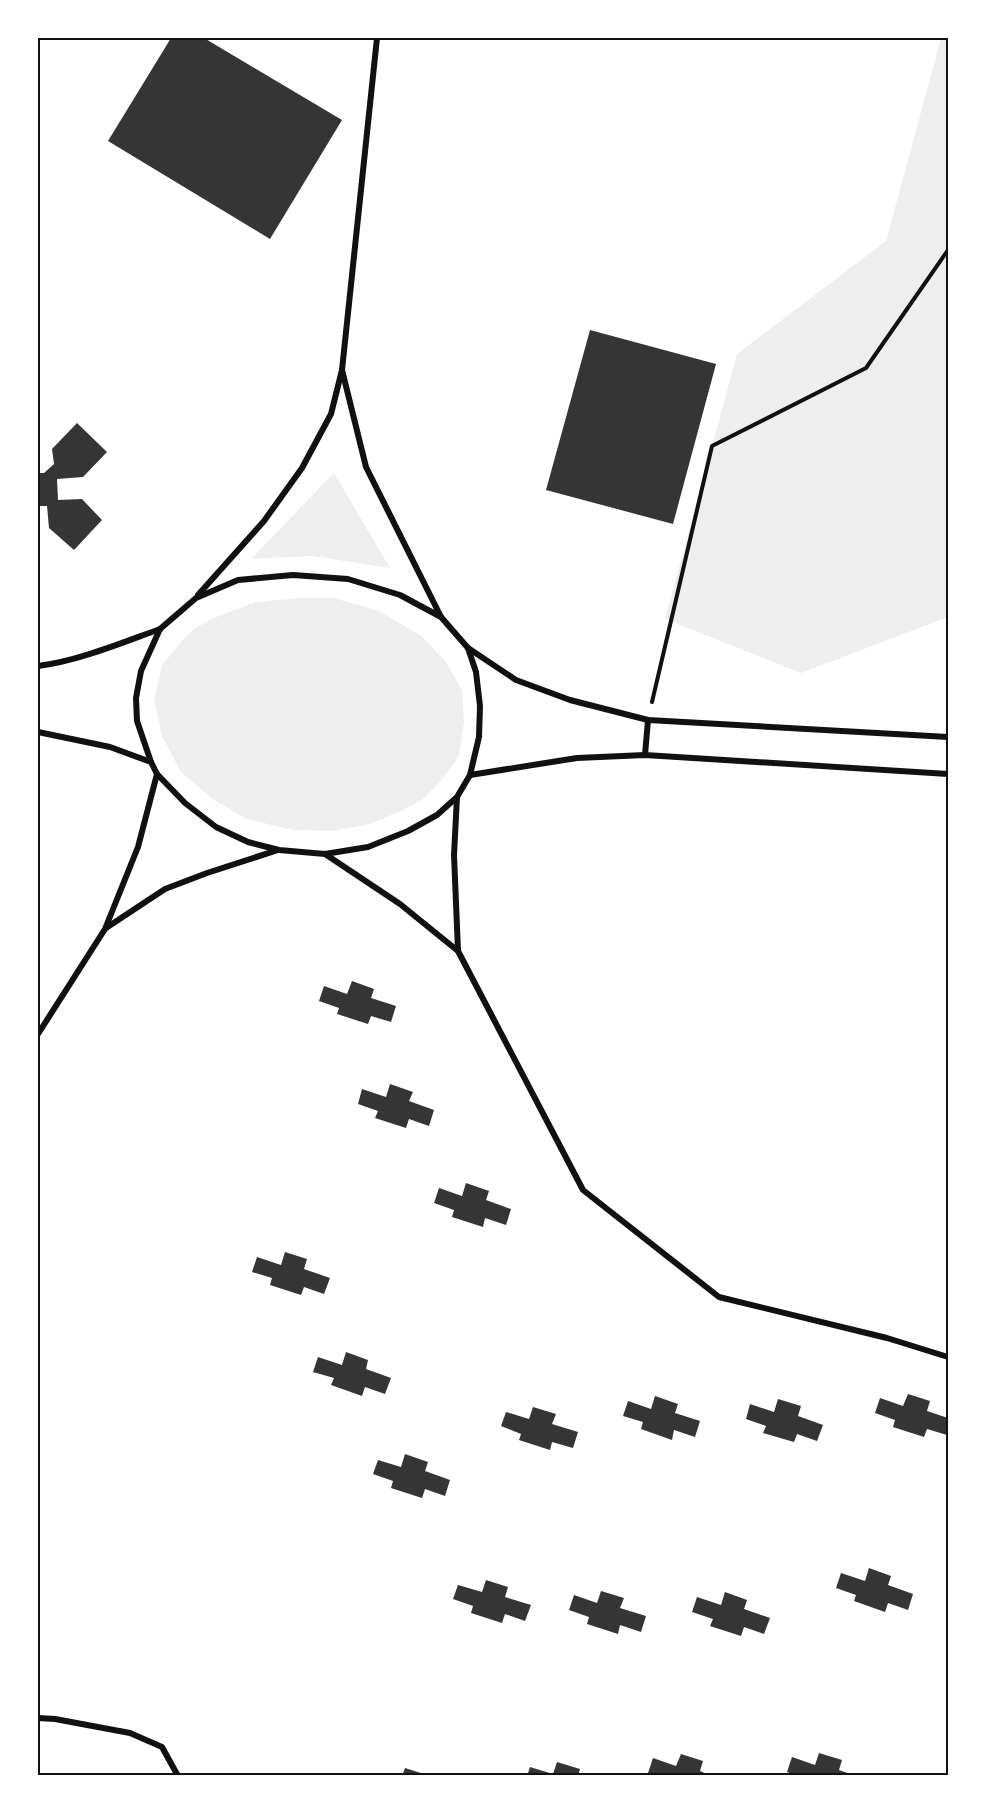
<svg xmlns="http://www.w3.org/2000/svg" width="986" height="1813" viewBox="0 0 986 1813" font-family="Inter,sans-serif">
	<style>
		.green { fill: #eee }
		.building { fill: #353535 }
		.lines { fill: none; stroke-linecap: round; stroke-linejoin: round }
		.path { stroke: #111; stroke-width: 4 }
		.minor { stroke: #111; stroke-width: 6 }
		.neatline { fill: none; stroke: #111; stroke-width: 2 }
	</style>
	<rect width="100%" height="100%" fill="#fff"/>
	<g class="green">
		<path d="M941 38H948V617L801 673 665 619 737 354 886 241Z"/>
		<path d="M334 473 390 568 312 556 251 559Z"/>
		<path d="M297 598H334L379 611 420 635 446 662 462 690 464 722 459 756 440 782 423 799 401 811 370 824 333 831 293 830 247 819 214 800 181 772 162 736 154 700 162 665 181 642 195 628 216 617 256 602Z"/>
	</g>
	<g class="building">
		<path d="M171 38H204L342 120 270 239 108 141Z"/>
		<path d="M590 330 716 364 673 524 546 490Z"/>
		<path d="M77 423 107 452 83 477 57 479 58 500 82 499 102 520 74 550 49 528 47 506H38V473H44L54 464 52 449Z"/>
		<path d="M352 981 374 989 371 998 396 1006 391 1022 371 1016 368 1024 337 1014 339 1008 319 1001 324 986 347 994Z"/>
		<path d="M390 1084 413 1092 409 1101 434 1110 429 1126 409 1119 406 1128 375 1118 378 1111 358 1104 362 1089 386 1097Z"/>
		<path d="M466 1183 489 1191 486 1200 511 1209 506 1225 485 1218 483 1227 452 1217 454 1210 434 1203 439 1188 462 1196Z"/>
		<path d="M285 1252 307 1259 304 1269 330 1278 324 1294 304 1287 301 1295 270 1285 272 1278 252 1272 257 1257 281 1265Z"/>
		<path d="M346 1352 368 1360 366 1369 391 1378 385 1394 365 1387 362 1396 331 1385 334 1378 313 1372 318 1357 342 1365Z"/>
		<path d="M908 1394 930 1401 927 1411 948 1418 947 1435 927 1429 924 1437 893 1427 895 1420 875 1413 880 1398 903 1406Z"/>
		<path d="M655 1396 678 1404 675 1413 700 1421 695 1437 674 1430 672 1440 641 1429 643 1422 623 1416 628 1401 651 1409Z"/>
		<path d="M778 1399 801 1406 798 1416 823 1425 817 1441 797 1434 794 1442 763 1433 766 1426 746 1419 750 1404 774 1412Z"/>
		<path d="M533 1407 556 1414 552 1424 578 1432 573 1448 552 1442 550 1450 519 1440 521 1434 501 1426 506 1412 529 1419Z"/>
		<path d="M405 1454 428 1462 425 1471 450 1480 445 1496 425 1489 422 1498 391 1488 393 1481 373 1474 378 1460 401 1467Z"/>
		<path d="M869 1568 891 1576 888 1585 913 1594 908 1610 888 1603 885 1612 854 1601 856 1595 836 1588 841 1573 865 1581Z"/>
		<path d="M486 1580 508 1587 505 1597 531 1605 525 1621 505 1614 502 1623 471 1613 473 1606 453 1599 458 1585 482 1592Z"/>
		<path d="M601 1591 624 1598 620 1608 646 1616 641 1632 620 1625 618 1634 587 1624 589 1617 569 1610 574 1595 597 1603Z"/>
		<path d="M725 1592 747 1600 744 1609 770 1618 764 1634 744 1627 741 1636 710 1626 713 1619 692 1612 697 1597 721 1605Z"/>
		<path d="M819 1753 842 1760 839 1770 856 1776H797L787 1772 792 1757 815 1765Z"/>
		<path d="M681 1754 703 1761 700 1771 712 1776H654L648 1773 653 1758 676 1766Z"/>
		<path d="M557 1762 580 1769 578 1776H527L530 1767 553 1774Z"/>
		<path d="M405 1768 427 1775V1776H402Z"/>
	</g>
	<g class="lines">
		<path class="path" d="M652 702 712 446 866 368 948 250"/>
		<g class="minor">
			<path d="M342 370 377 38"/>
			<path d="M198 595 264 521 302 468 331 414 342 370 366 467 441 617"/>
			<path d="M468 648 516 680 570 700 648 720 948 737"/>
			<path d="M38 666C78 661 121 643 160 629"/>
			<path d="M38 732 110 747 151 762"/>
			<path d="M645 755 648 720"/>
			<path d="M470 775 577 758 645 755 948 774"/>
			<path d="M325 854 400 904 458 951 454 855 457 797 470 775 479 737 480 706 476 672 468 648 441 617 400 595 348 579 293 575 238 580 196 598 160 629 141 671 136 698 137 721 151 762 157 774 185 803 216 827 248 842 279 850 325 854 368 847 408 831 437 815 457 797"/>
			<path d="M106 928 165 889 207 873 278 850"/>
			<path d="M458 951 583 1190 719 1297 887 1338 948 1357"/>
			<path d="M38 1034 105 929 138 847 157 774"/>
			<path d="M38 1718 55 1719 130 1733 162 1747 178 1776"/>
		</g>
	</g>
	<rect width="986" height="1813" fill="none" stroke="#ffffff" stroke-width="78"/>
	<rect x="39" y="39" width="908" height="1735" class="neatline"/>
</svg>
